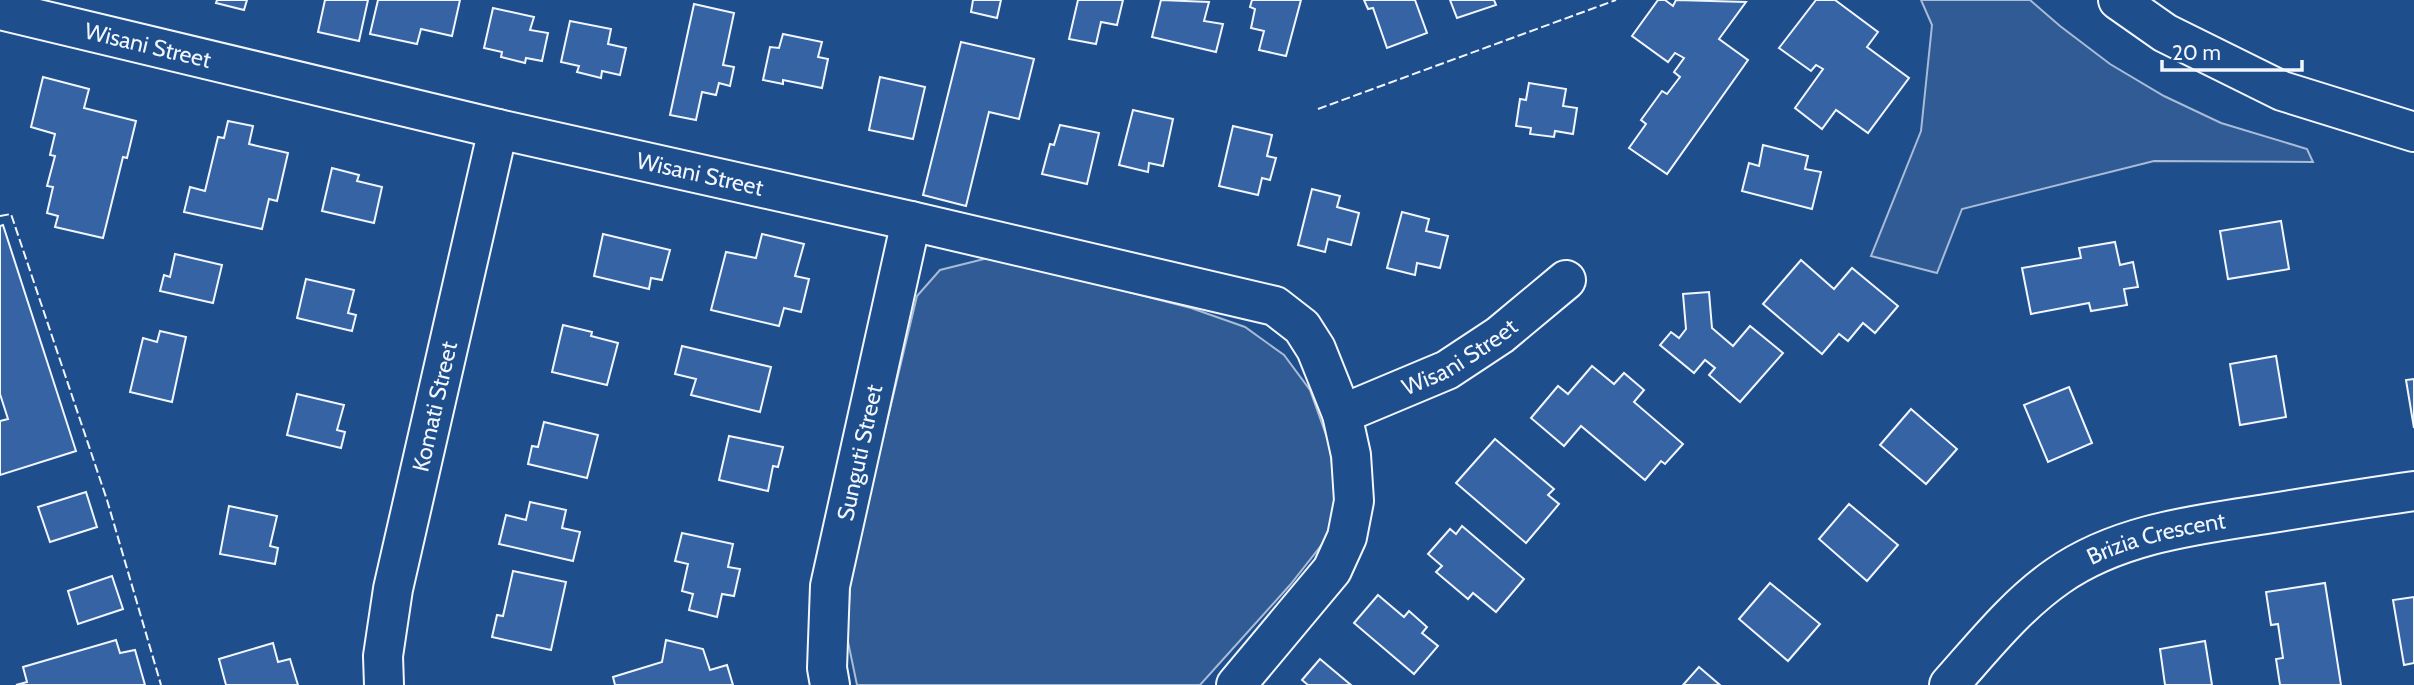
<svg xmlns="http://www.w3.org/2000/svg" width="2414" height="685" viewBox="0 0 2414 685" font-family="Cabin,sans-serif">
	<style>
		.built { fill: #305b95; stroke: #a8bbd7; stroke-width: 2 }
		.building { fill: #3563a3; stroke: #f2f6ff; stroke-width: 2 }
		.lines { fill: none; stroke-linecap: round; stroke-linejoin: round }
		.minor-casing { stroke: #f2f6ff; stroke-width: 42 }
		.minor { stroke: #1f4e8c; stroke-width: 38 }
		.fence { stroke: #f2f6ff; stroke-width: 2; stroke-dasharray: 9 3.5; stroke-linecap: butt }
		.labels { text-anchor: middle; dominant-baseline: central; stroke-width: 5; stroke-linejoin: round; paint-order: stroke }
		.street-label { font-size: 23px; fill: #f2f6ff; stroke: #1f4e8c }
	</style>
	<rect width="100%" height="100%" fill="#1f4e8c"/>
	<g class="built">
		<path d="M1921 0H2030L2060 26 2110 64 2164 96 2221 123 2307 149 2313 162 2154 161 1962 209 1937 273 1871 256 1921 131 1932 25Z"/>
		<path d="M992 257 1191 308 1245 327 1284 355 1310 390 1330 446 1336 504 1327 538 1290 585 1200 685H857L847 637 851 572 917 296 940 270Z"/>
	</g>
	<g class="building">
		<path d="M217 0H247L244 10 216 3Z"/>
		<path d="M325 0H368L359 41 318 32Z"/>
		<path d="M378 0H460L452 36 421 29 417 44 370 34Z"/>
		<path d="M973 0H1001L997 18 971 12Z"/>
		<path d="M1078 0H1123L1117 25 1101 22 1096 44 1069 39Z"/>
		<path d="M1161 0 1209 2 1204 21 1223 24 1216 52 1152 37Z"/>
		<path d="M1252 0H1301L1286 56 1259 50 1264 31 1251 28 1255 9 1250 7Z"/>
		<path d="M1364 0H1415L1427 33 1387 48 1373 8 1368 9Z"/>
		<path d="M1450 0H1494L1496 5 1457 18Z"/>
		<path d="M1658 0H1665L1673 6 1676 0 1746 2 1719 39 1748 60 1667 174 1629 148 1646 124 1641 120 1662 91 1667 94 1680 77 1674 72 1684 58 1675 53 1668 62 1632 36Z"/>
		<path d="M1816 0H1835L1878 32 1867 47 1909 78 1868 133 1836 110 1822 129 1795 108 1823 69 1816 65 1811 71 1779 48Z"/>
		<path d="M694 4 734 13 723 65 734 67 730 86 719 83 716 95 702 92 696 120 670 115Z"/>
		<path d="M493 8 534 17 530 30 548 33 542 61 526 58 525 63 501 57 502 52 484 48Z"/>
		<path d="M570 21 611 29 608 44 626 48 620 75 602 71 601 78 577 72 579 66 561 62Z"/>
		<path d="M783 34 822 42 818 57 828 59 822 88 783 80V84L763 80 770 47 779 48Z"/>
		<path d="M961 42 1034 59 1019 119 989 112 966 206 923 195Z"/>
		<path d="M43 77 89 89 84 108 136 121 127 158 123 157 103 238 55 227 58 216 47 213 53 187 47 186 55 156 50 155 55 134 31 127Z"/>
		<path d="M880 77 925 87 913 139 869 130Z"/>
		<path d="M1529 83 1566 89 1563 106 1577 108 1573 134 1555 131 1554 137 1530 134 1531 128 1516 126 1520 99 1526 100Z"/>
		<path d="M1133 110 1173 119 1163 166 1149 163 1148 172 1119 165Z"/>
		<path d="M228 121 253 126 249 144 288 153 277 201 269 199 262 229 184 212 190 187 205 191 218 137 224 138Z"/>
		<path d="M1060 125 1099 133 1087 184 1042 174 1050 144 1054 145Z"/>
		<path d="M1233 126 1272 135 1267 156 1276 158 1270 180 1262 178 1258 195 1219 186Z"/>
		<path d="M1763 145 1808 156 1805 169 1821 172 1812 209 1742 191 1749 163 1759 166Z"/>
		<path d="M332 168 359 175 357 181 382 187 374 223 322 211Z"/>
		<path d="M1312 189 1340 196 1337 207 1359 213 1351 245 1328 239 1325 252 1298 245Z"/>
		<path d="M1402 212 1429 219 1426 231 1448 236 1440 268 1417 263 1415 275 1387 268Z"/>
		<path d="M2281 221 2289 269 2228 279 2220 231Z"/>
		<path d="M3 225 76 451 0 475V421L8 419 0 394V226Z"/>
		<path d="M603 234 670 250 662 280 651 278 649 289 594 276Z"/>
		<path d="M762 234 804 244 795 276 809 279 801 312 784 308 779 326 711 310 726 252 756 258Z"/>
		<path d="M2115 242 2120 265 2133 262 2138 287 2124 289 2127 305 2091 311 2089 303 2031 314 2022 268 2081 258 2079 248Z"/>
		<path d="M175 254 222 265 213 303 160 291 164 275 170 277Z"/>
		<path d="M1801 260 1834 289 1852 268 1898 306 1875 333 1863 323 1848 341 1839 334 1822 354 1763 304Z"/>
		<path d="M306 279 354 290 348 313 356 315 352 331 297 318Z"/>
		<path d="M1709 292 1712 328 1733 346 1750 326 1783 353 1740 402 1709 375 1715 368 1705 360 1694 373 1660 345 1671 332 1679 338 1686 329 1683 294Z"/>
		<path d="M563 325 592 332 591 336 618 343 607 385 552 372Z"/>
		<path d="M160 331 186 337 172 402 130 392 143 338 157 342Z"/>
		<path d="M682 346 771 367 760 412 691 395 696 379 675 374Z"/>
		<path d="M2276 356 2286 417 2240 425 2230 364Z"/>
		<path d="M1592 366 1614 384 1624 373 1644 390 1634 402 1683 444 1665 464 1661 461 1645 480 1581 426 1564 446 1531 418 1558 386 1568 394Z"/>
		<path d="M2414 379V428L2406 380Z"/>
		<path d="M2069 387 2092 443 2048 462 2024 405Z"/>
		<path d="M297 394 344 405 337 430 345 432 341 448 287 435Z"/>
		<path d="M1911 409 1957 449 1926 484 1880 445Z"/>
		<path d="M544 422 598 435 587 478 528 464 532 446 538 447Z"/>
		<path d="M729 436 783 447 778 467 773 466 768 491 719 480Z"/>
		<path d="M1495 439 1554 489 1548 495 1559 504 1526 543 1456 483Z"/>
		<path d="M86 492 97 527 50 542 38 507Z"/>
		<path d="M530 502 566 510 562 528 580 532 573 561 499 544 506 515 526 520Z"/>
		<path d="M1849 504 1898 545 1867 581 1819 539Z"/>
		<path d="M229 506 277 516 270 546 278 548 275 564 220 554Z"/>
		<path d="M1462 526 1524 579 1496 612 1473 593 1468 599 1436 572 1442 566 1428 554 1450 529 1456 534Z"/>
		<path d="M682 533 733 544 728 567 740 569 734 596 722 594 717 617 689 610 693 594 682 591 688 564 675 561Z"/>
		<path d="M513 571 566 582 551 650 492 637 497 615 503 616Z"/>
		<path d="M112 576 123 609 78 624 68 591Z"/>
		<path d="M1770 583 1820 624 1788 661 1739 619Z"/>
		<path d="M2325 583 2341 685H2280L2276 659 2283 658 2278 624 2271 625 2266 592Z"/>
		<path d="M1378 595 1404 617 1409 611 1427 627 1422 633 1438 646 1414 674 1354 623Z"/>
		<path d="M2414 597V663L2404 665 2393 600Z"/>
		<path d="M116 640 120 653 135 650 145 685H16L27 682 23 667Z"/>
		<path d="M666 640 703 649 710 670 727 665 733 685H615L613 677 662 662Z"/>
		<path d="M2205 641 2212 685H2165L2160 649Z"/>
		<path d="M273 643 278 662 290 659 298 685H226L219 659Z"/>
		<path d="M1320 659 1351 685H1308L1302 680Z"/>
		<path d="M1699 667 1720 685H1683Z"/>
	</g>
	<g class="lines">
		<g class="minor-casing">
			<g id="minor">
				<path d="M2118 0 2165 33 2282 91 2414 132"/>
				<path id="s1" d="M0 10 498 129 911 221 1275 306 1302 327 1316 349 1342 414 1351 455 1354 501 1347 537 1332 570 1236 685"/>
				<path id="s2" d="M1342 414 1447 370 1500 335 1566 280"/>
				<path id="s3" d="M384 685 383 656 393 589 498 129"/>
				<path id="s4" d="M830 685 827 668 830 586 911 221"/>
				<path id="s5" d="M1949 685C1983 647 2016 605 2058 576 2118 534 2195 525 2266 514 2315 506 2365 498 2414 491"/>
			</g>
		</g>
		<use href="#minor" class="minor"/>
		<g class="fence">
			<path d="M1318 109 1616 0"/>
			<path d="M0 216 11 214 107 500 161 685"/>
		</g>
	</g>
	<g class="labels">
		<g class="street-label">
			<text stroke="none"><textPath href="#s1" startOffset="152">Wisani Street</textPath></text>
			<text stroke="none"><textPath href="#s1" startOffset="719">Wisani Street</textPath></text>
			<text stroke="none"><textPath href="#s2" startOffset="131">Wisani Street</textPath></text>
			<text stroke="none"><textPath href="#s3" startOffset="284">Komati Street</textPath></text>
			<text stroke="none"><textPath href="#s4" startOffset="236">Sunguti Street</textPath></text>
			<text stroke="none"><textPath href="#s5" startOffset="261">Brizia Crescent</textPath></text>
		</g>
	</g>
	<path d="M2162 60v10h140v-10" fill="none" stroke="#f2f6ff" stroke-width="3.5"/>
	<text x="2172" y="60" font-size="21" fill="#f2f6ff" stroke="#1f4e8c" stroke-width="5" paint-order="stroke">20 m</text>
</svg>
